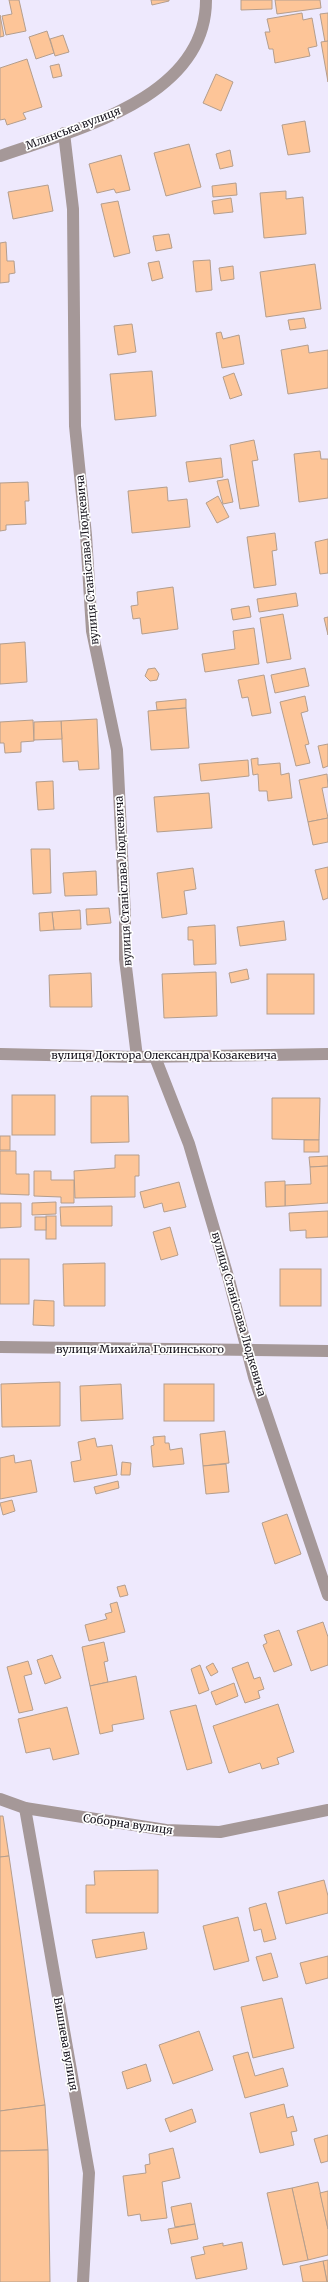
<svg xmlns="http://www.w3.org/2000/svg" width="328" height="2282" viewBox="0 0 328 2282" font-family="Merriweather,serif">
	<style>
		.building { fill: #fdc598; stroke: #b49e8d }
		.lines { fill: none; stroke-linecap: round; stroke-linejoin: round }
		.minor { stroke: #a59898; stroke-width: 12 }
		.labels { text-anchor: middle; dominant-baseline: central; stroke-width: 3.5; stroke-linejoin: round; paint-order: stroke }
		.street-label { font-size: 11px; fill: #16131c; stroke: #fff }
	</style>
	<rect width="100%" height="100%" fill="#eee9fd"/>
	<g class="building">
		<path d="M9 0H19L26 31 6 35 2 16 12 14Z"/>
		<path d="M151 0H169V1L152 5Z"/>
		<path d="M241 0H272V9L241 10Z"/>
		<path d="M275 0H320L321 8 277 14Z"/>
		<path d="M302 13 303 20 312 18 317 46 308 48 310 56 275 63 273 49H269L265 32H270L267 19Z"/>
		<path d="M328 13V41L325 42 320 14Z"/>
		<path d="M0 15 4 36 0 37Z"/>
		<path d="M47 31 54 53 36 59 29 37Z"/>
		<path d="M63 35 69 52 55 56 50 39Z"/>
		<path d="M328 41V82L321 42Z"/>
		<path d="M27 59 42 107 23 113 26 119 7 125 5 119 0 120V68Z"/>
		<path d="M59 64 62 76 53 78 50 66Z"/>
		<path d="M216 74 233 82 221 111 203 103Z"/>
		<path d="M305 121 310 152 288 155 282 125Z"/>
		<path d="M189 144 201 187 166 196 154 153Z"/>
		<path d="M230 150 233 166 220 169 216 154Z"/>
		<path d="M121 155 130 190 116 193 114 189 97 193 89 164Z"/>
		<path d="M236 183 237 195 213 197 212 186Z"/>
		<path d="M48 185 53 211 13 219 8 192Z"/>
		<path d="M286 191V199L303 197 306 234 264 238 260 193Z"/>
		<path d="M231 198 233 212 214 214 212 201Z"/>
		<path d="M118 201 130 253 114 257 101 204Z"/>
		<path d="M169 234 172 248 156 251 153 236Z"/>
		<path d="M6 242 7 261H14L15 273 9 274V282L0 283V243Z"/>
		<path d="M210 260 212 290 196 292 193 261Z"/>
		<path d="M159 261 163 278 152 281 148 263Z"/>
		<path d="M315 264 321 309 266 317 260 272Z"/>
		<path d="M233 266 234 279 221 281 219 268Z"/>
		<path d="M304 318 306 328 290 330 288 320Z"/>
		<path d="M132 324 136 352 118 355 114 326Z"/>
		<path d="M221 332 223 339 239 335 244 364 222 368 216 333Z"/>
		<path d="M308 345 309 353 328 350V388L288 394 281 350Z"/>
		<path d="M152 371 156 416 115 420 110 374Z"/>
		<path d="M234 373 242 395 230 399 223 377Z"/>
		<path d="M254 440 258 460 252 461 259 506 240 509 230 445Z"/>
		<path d="M320 451 321 459H328V498L299 502 294 454Z"/>
		<path d="M221 458 223 477 189 482 186 462Z"/>
		<path d="M228 479 233 502 223 504 217 481Z"/>
		<path d="M28 482 29 501H25L26 524 6 525V530L0 531V483Z"/>
		<path d="M167 487 168 501 187 499 190 527 132 533 128 491Z"/>
		<path d="M218 496 229 517 217 523 206 503Z"/>
		<path d="M275 533 277 550 272 551 276 585 254 588 247 537Z"/>
		<path d="M328 539V573L320 574 315 542Z"/>
		<path d="M173 587 178 629 142 634 140 618 133 619 131 606 138 605 137 592Z"/>
		<path d="M296 593 298 606 259 612 257 599Z"/>
		<path d="M249 606 251 617 233 620 231 609Z"/>
		<path d="M283 614 291 659 267 663 260 618Z"/>
		<path d="M328 617V635L324 618Z"/>
		<path d="M254 628 259 664 205 672 202 654 235 649 233 631Z"/>
		<path d="M25 642 27 682 0 684V644Z"/>
		<path d="M155 668 159 674 157 680 150 681 145 676 148 669Z"/>
		<path d="M305 668 309 686 275 693 271 675Z"/>
		<path d="M264 675 271 713 252 716 248 697 242 698 238 680Z"/>
		<path d="M305 696 308 711 301 713 309 744 305 745 310 763 296 766 280 702Z"/>
		<path d="M186 699V708L157 710 156 702Z"/>
		<path d="M186 708 189 748 151 750 148 711Z"/>
		<path d="M97 719 99 769 79 770 78 761 63 762 61 721Z"/>
		<path d="M33 720 34 741 21 742V752L5 753 4 743H0V722Z"/>
		<path d="M61 721 62 739 34 740V722Z"/>
		<path d="M328 744V766L323 768 318 746Z"/>
		<path d="M258 758V765L280 763 281 775 289 773 292 798 268 801 267 791H259L258 774 253 775 251 759Z"/>
		<path d="M248 760 249 776 201 781 199 764Z"/>
		<path d="M327 774 328 787 322 788 328 818 308 822 299 780Z"/>
		<path d="M53 781 54 809 38 810 36 782Z"/>
		<path d="M209 793 212 828 157 832 154 797Z"/>
		<path d="M328 818V842L313 845 308 822Z"/>
		<path d="M31 849H50L51 893 33 894Z"/>
		<path d="M328 867V898L323 900 315 870Z"/>
		<path d="M193 868 196 889 184 891 187 914 162 918 157 873Z"/>
		<path d="M96 871 97 895 65 896 63 873Z"/>
		<path d="M109 908 111 923 87 925 86 909Z"/>
		<path d="M80 910 81 929 54 930 52 912Z"/>
		<path d="M52 912 54 930 40 931 39 913Z"/>
		<path d="M284 921 286 940 240 946 237 927Z"/>
		<path d="M215 925 216 964 194 965 193 940H188V927Z"/>
		<path d="M247 969 249 979 231 983 229 973Z"/>
		<path d="M216 972 217 1016 164 1018 162 974Z"/>
		<path d="M91 973 92 1007H50L49 975Z"/>
		<rect x="267" y="974" width="47" height="40"/>
		<rect x="12" y="1095" width="43" height="40"/>
		<path d="M91 1096H128L129 1142 91 1143Z"/>
		<path d="M272 1098H320L319 1140 272 1139Z"/>
		<rect x="0" y="1136" width="10" height="14"/>
		<rect x="304" y="1140" width="15" height="12"/>
		<path d="M0 1151H16V1174H29V1195L0 1194Z"/>
		<path d="M115 1155H139V1176H135V1197L75 1198 74 1171 115 1168Z"/>
		<path d="M328 1156V1166L310 1167 309 1157Z"/>
		<path d="M328 1166V1203L285 1206V1185L311 1184 310 1167Z"/>
		<path d="M34 1171H51V1180H74V1203H61V1197L34 1196Z"/>
		<path d="M285 1181V1206L266 1207 265 1182Z"/>
		<path d="M179 1182 186 1207 164 1212 162 1203 144 1208 140 1192Z"/>
		<path d="M56 1202V1214L32 1215V1203Z"/>
		<path d="M0 1203H21V1227L0 1228Z"/>
		<path d="M112 1206V1226H61L60 1207Z"/>
		<path d="M328 1211V1237L306 1238V1230L290 1231 289 1213Z"/>
		<rect x="46" y="1216" width="10" height="23"/>
		<rect x="35" y="1217" width="11" height="13"/>
		<path d="M170 1227 178 1255 161 1260 153 1232Z"/>
		<rect x="0" y="1259" width="29" height="45"/>
		<path d="M105 1263V1306H64L63 1264Z"/>
		<rect x="280" y="1269" width="41" height="37"/>
		<path d="M34 1300 54 1301V1326L33 1325Z"/>
		<path d="M60 1382V1426L2 1427 1 1384Z"/>
		<path d="M121 1384 123 1419 81 1421 80 1386Z"/>
		<rect x="164" y="1384" width="50" height="37"/>
		<path d="M225 1431 229 1463 203 1466 200 1434Z"/>
		<path d="M165 1436V1443H169L170 1450 182 1448 184 1464 153 1467 151 1446 154 1445 153 1437Z"/>
		<path d="M95 1438 97 1447 112 1445 117 1475 74 1482 71 1462 81 1460 78 1442Z"/>
		<path d="M14 1455 15 1463 31 1460 37 1492 0 1499V1458Z"/>
		<path d="M122 1462 131 1463 130 1475H121Z"/>
		<path d="M226 1464 229 1492 206 1494 203 1466Z"/>
		<path d="M118 1481 119 1488 96 1494 94 1487Z"/>
		<path d="M12 1500 15 1511 3 1515 0 1503Z"/>
		<path d="M287 1514 301 1554 275 1564 262 1523Z"/>
		<path d="M125 1585 128 1595 120 1597 117 1587Z"/>
		<path d="M117 1602 125 1632 89 1641 85 1625 107 1619 105 1614 112 1612 110 1604Z"/>
		<path d="M323 1622 328 1637V1665L311 1671 297 1631Z"/>
		<path d="M279 1630 292 1665 274 1672 263 1645 267 1643 264 1635Z"/>
		<path d="M104 1642 108 1661 104 1662 108 1682 90 1686 82 1647Z"/>
		<path d="M52 1655 61 1678 45 1684 37 1660Z"/>
		<path d="M28 1661 32 1674 24 1676 33 1710 19 1713 7 1667Z"/>
		<path d="M248 1662 254 1679 260 1677 264 1689 258 1691 260 1698 245 1703 232 1668Z"/>
		<path d="M213 1663 218 1672 211 1676 206 1667Z"/>
		<path d="M200 1665 209 1690 199 1694 191 1669Z"/>
		<path d="M136 1676 144 1719 112 1725 113 1731 100 1734 90 1686Z"/>
		<path d="M234 1683 238 1696 216 1705 211 1692Z"/>
		<path d="M278 1704 294 1752 277 1758 279 1764 262 1769 260 1763 229 1773 213 1726Z"/>
		<path d="M196 1705 212 1763 187 1770 170 1711Z"/>
		<path d="M67 1707 79 1754 53 1760 50 1748 26 1753 18 1719Z"/>
		<path d="M0 1816H3L9 1856 0 1857Z"/>
		<path d="M9 1856 45 2105 0 2111V1857Z"/>
		<path d="M158 1870V1913H86V1885H95L94 1871Z"/>
		<path d="M324 1880 328 1896V1913L286 1924 278 1892Z"/>
		<path d="M266 1903 276 1939 264 1942 261 1929 254 1931 249 1908Z"/>
		<path d="M238 1917 249 1961 214 1970 203 1926Z"/>
		<path d="M144 1932 147 1949 96 1958 92 1940Z"/>
		<path d="M271 1953 278 1977 263 1981 256 1957Z"/>
		<path d="M328 1956V1978L306 1984 300 1963Z"/>
		<path d="M282 1998 294 2048 253 2058 241 2007Z"/>
		<path d="M199 2031 213 2070 173 2084 159 2045Z"/>
		<path d="M248 2052 255 2076 283 2068 288 2086 245 2098 233 2056Z"/>
		<path d="M146 2064 151 2081 127 2089 122 2072Z"/>
		<path d="M284 2104 287 2118 293 2116 297 2131 291 2132 294 2145 260 2153 250 2113Z"/>
		<path d="M45 2105 48 2150 0 2151V2111Z"/>
		<path d="M192 2109 196 2122 170 2132 165 2119Z"/>
		<path d="M328 2135V2161L321 2163 314 2139Z"/>
		<path d="M173 2148 180 2178 162 2182 167 2218 141 2221 140 2214 128 2216 123 2176 146 2173 145 2165 150 2164 149 2154Z"/>
		<path d="M48 2150 50 2282H0V2151Z"/>
		<path d="M318 2182 328 2229V2255L308 2260 292 2188Z"/>
		<path d="M292 2188 308 2260 283 2265 267 2193Z"/>
		<path d="M328 2191V2229L320 2193Z"/>
		<path d="M191 2203 195 2224 175 2227 171 2207Z"/>
		<path d="M195 2224 198 2239 171 2244 168 2229Z"/>
		<path d="M242 2242 247 2269 196 2279 191 2257 205 2254 203 2247 223 2243V2246Z"/>
		<path d="M328 2260V2282H327L323 2261Z"/>
		<path d="M323 2261 327 2282H303L300 2266Z"/>
	</g>
	<g class="lines">
		<g class="minor">
			<path d="M64 133 73 209 75 426 86 535 92 631 117 750 125 916V959L137 1057"/>
			<path d="M0 156C74 130 206 99 206 0"/>
			<path d="M0 1054 137 1057 328 1054"/>
			<path d="M155 1057 189 1144 229 1280 254 1377 328 1595"/>
			<path d="M0 1347 328 1351"/>
			<path d="M0 1799 25 1808 166 1830 220 1832 328 1810"/>
			<path d="M25 1808 89 2173 83 2282"/>
		</g>
	</g>
	<g class="labels">
		<g class="street-label">
			<text transform="translate(73 128) rotate(-21)">Млинська вулиця</text>
			<text transform="translate(87 560) rotate(-95)">вулиця Станіслава Людкевича</text>
			<text transform="translate(123 881) rotate(-93)">вулиця Станіслава Людкевича</text>
			<text x="164" y="1055">вулиця Доктора Олександра Козакевича</text>
			<text transform="translate(239 1314) rotate(74)">вулиця Станіслава Людкевича</text>
			<text x="140" y="1349">вулиця Михайла Голинського</text>
			<text transform="translate(128 1824) rotate(8)">Соборна вулиця</text>
			<text transform="translate(66 2044) rotate(80)">Вишнева вулиця</text>
		</g>
	</g>
</svg>
